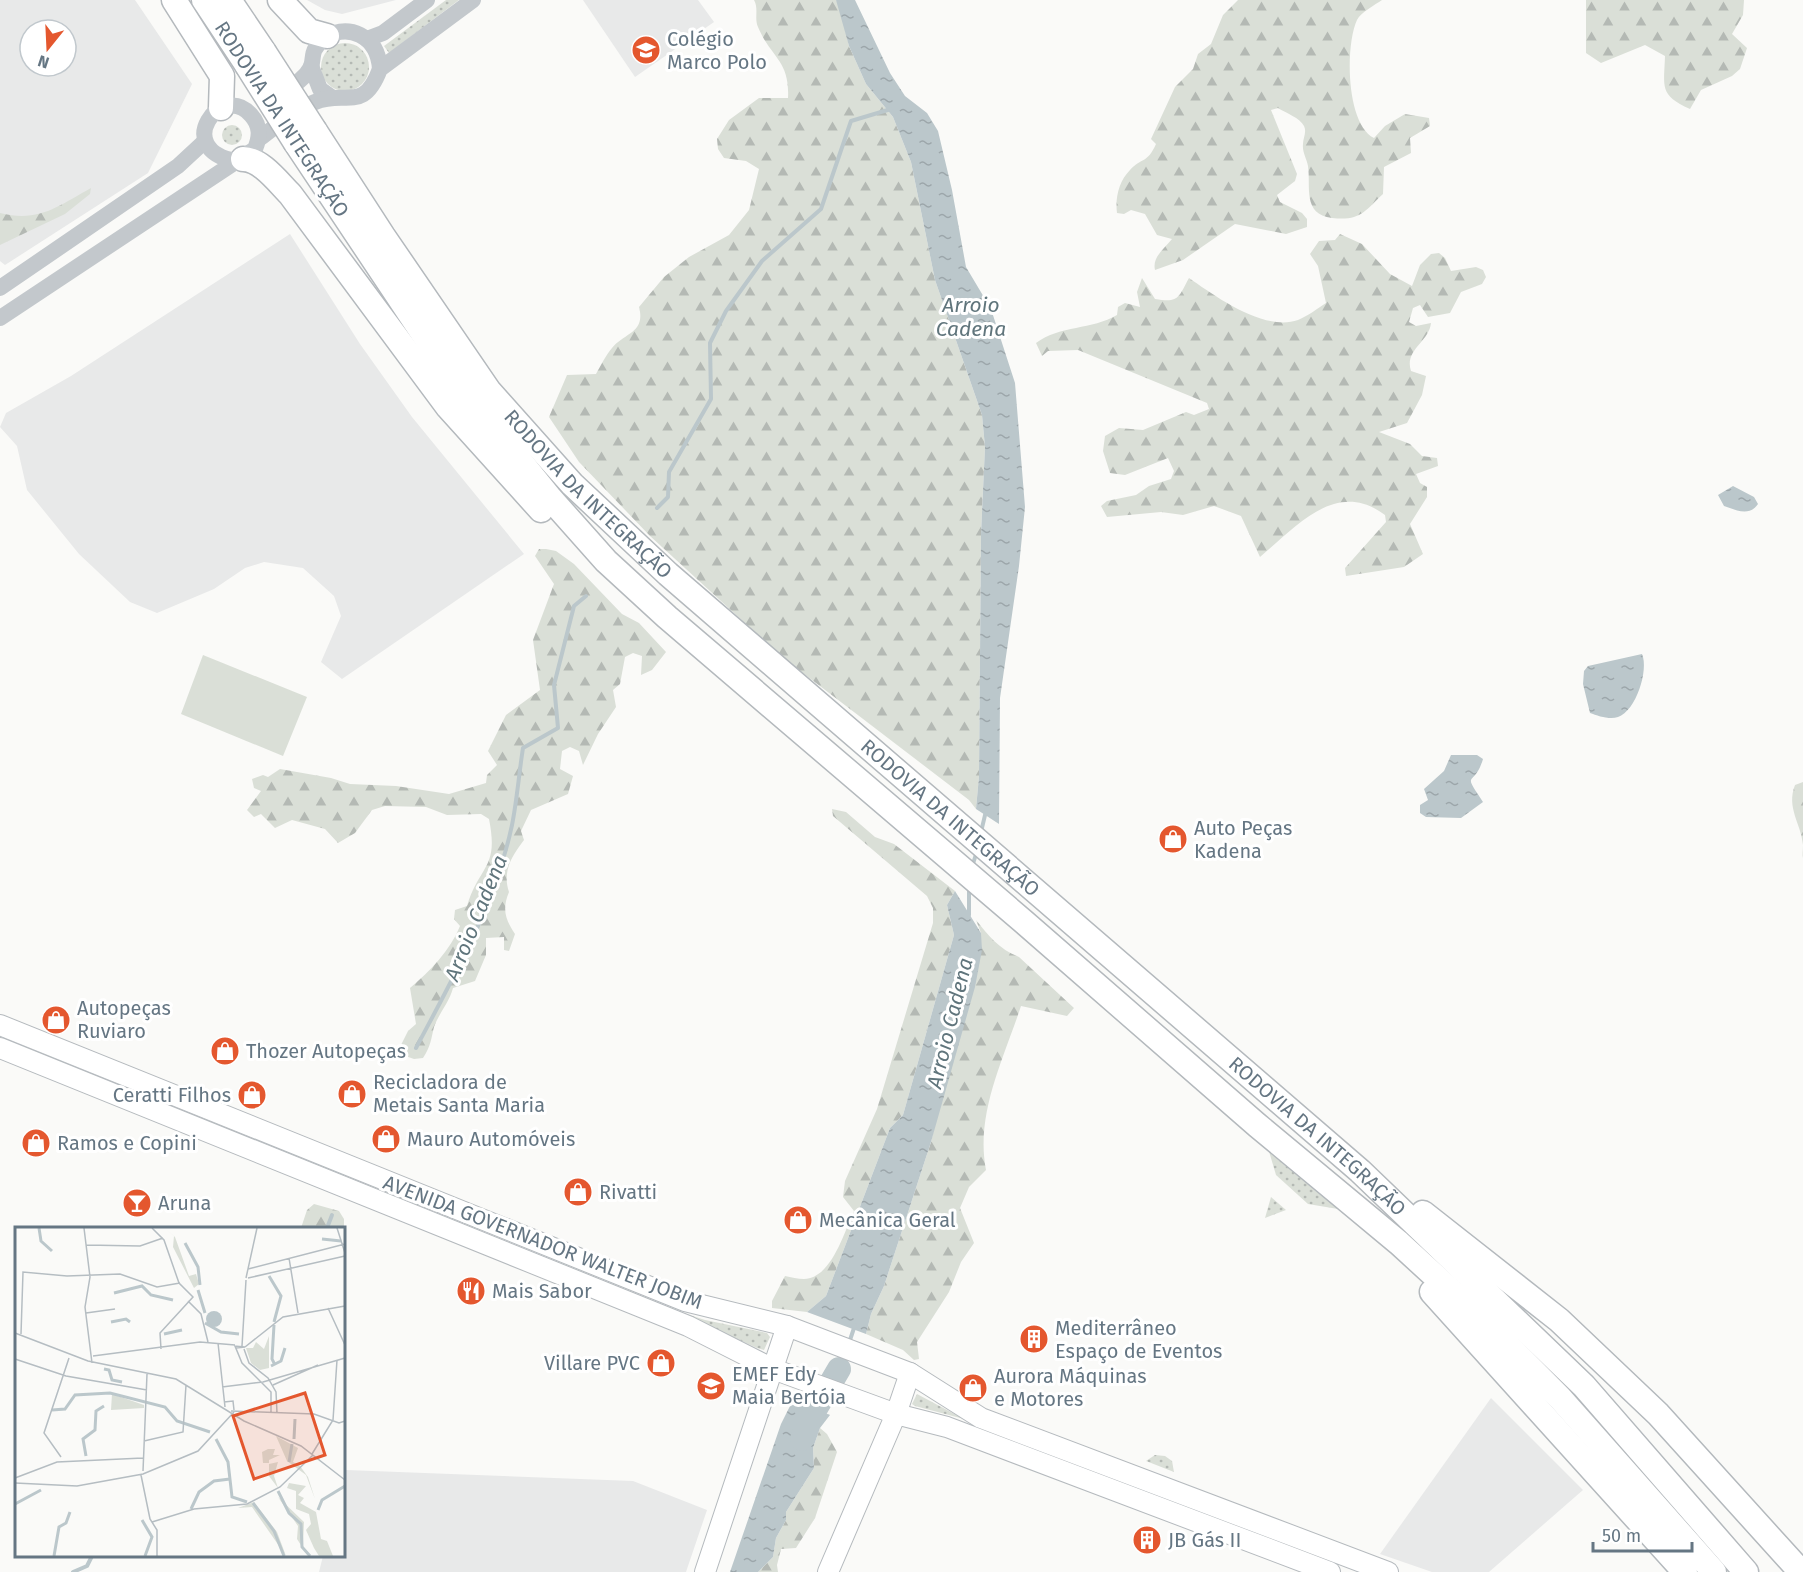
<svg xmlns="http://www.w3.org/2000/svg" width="1803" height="1572" viewBox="0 0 1803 1572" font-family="'Fira Sans',sans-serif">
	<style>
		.built { fill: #e8e9e9; fill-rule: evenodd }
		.green { fill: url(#green-dots) }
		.forest { fill: url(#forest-firs) }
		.pitch { fill: #dadfd7 }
		.water { fill: url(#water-ripples) }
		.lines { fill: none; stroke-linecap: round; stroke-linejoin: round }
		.stream { stroke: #bbc7cb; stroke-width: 4 }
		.river { stroke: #bbc7cb; stroke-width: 24 }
		.major-casing { stroke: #b5babe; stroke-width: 22 }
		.highway-casing { stroke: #b4b9bd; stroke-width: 27 }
		.minor { stroke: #c3c8cc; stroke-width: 16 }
		.major { stroke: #fff; stroke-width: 20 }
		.highway { stroke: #fff; stroke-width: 24 }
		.highway-bridge-casing { stroke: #b4b9bd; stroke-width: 27; stroke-linecap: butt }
		.highway-bridge { stroke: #fff; stroke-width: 24 }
		.labels { text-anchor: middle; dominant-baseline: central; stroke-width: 6; stroke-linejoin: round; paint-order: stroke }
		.poi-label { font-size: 20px; fill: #657683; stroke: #fff; text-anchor: start }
		.street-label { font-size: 20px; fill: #657683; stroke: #fff }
		.water-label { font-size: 21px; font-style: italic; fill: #60757c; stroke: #fff }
		.inset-river { fill: none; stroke: #bbc7cb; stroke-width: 3 }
		.inset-road { fill: none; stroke: #b5bdc2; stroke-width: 1.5 }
		.view { fill: #e4572e; fill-opacity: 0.15; stroke: #e4572e; stroke-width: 3 }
		.inset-edge { fill: none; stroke: #657683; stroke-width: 3 }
	</style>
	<defs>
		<pattern id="green-dots" width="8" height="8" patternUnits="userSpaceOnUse" patternTransform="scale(1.5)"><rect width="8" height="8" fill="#dadfd7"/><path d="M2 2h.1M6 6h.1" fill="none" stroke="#b4b9b4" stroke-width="1.8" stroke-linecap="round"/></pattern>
		<pattern id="forest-firs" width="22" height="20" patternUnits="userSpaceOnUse" patternTransform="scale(1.5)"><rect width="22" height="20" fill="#dadfd7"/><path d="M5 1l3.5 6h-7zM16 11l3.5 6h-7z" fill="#b4b9b4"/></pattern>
		<pattern id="water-ripples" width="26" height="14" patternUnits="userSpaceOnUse" patternTransform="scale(1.5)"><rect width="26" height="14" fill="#bbc7cb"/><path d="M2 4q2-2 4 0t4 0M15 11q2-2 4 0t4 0" fill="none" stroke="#9ca6aa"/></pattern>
	</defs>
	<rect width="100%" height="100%" fill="#fafaf8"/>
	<g class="built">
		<path d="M0 0H135L192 84 148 173 5 265 0 261ZM30 30H66V66H30Z"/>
		<path d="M307 0H396L342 14 325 10Z"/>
		<path d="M583 0H698L714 22 635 77Z"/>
		<path d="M290 234 360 344 412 417 524 554 342 679 321 662 341 616 334 596 303 568 264 562 245 568 214 589 157 613 130 602 79 554 27 490 17 446 0 427 6 413 71 376Z"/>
		<path d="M1491 1398 1583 1490 1489 1572H1432L1380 1554Z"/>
		<path d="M346 1470 633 1481 707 1510 686 1572H319L323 1556H344V1480Z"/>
	</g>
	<g class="green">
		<path d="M446 0H459L389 53 384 46Z"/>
		<circle cx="345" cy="67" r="24"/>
		<circle cx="232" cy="135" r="10"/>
		<path d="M1268 1148 1338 1209 1308 1204 1276 1175Z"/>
		<path d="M1271 1197 1286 1210 1265 1218Z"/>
		<path d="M671 1309 705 1320 767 1333 770 1337 764 1350 757 1348Z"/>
		<path d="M917 1394 964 1419 915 1406 912 1404Z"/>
		<path d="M1155 1455 1165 1456 1172 1461 1174 1472 1146 1461Z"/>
	</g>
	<g class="forest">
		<path d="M754 0H836L839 4 849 46 866 84 893 117 911 162 935 280 982 415 985 447 981 534 979 776 976 809 969 800 782 657 650 536 579 462 549 417 567 375 596 374C601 365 606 355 612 348 624 333 646 333 639 307L664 277 689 257 729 235 749 210 759 169 746 161 724 158 718 149 717 139 729 120 759 98H788C790 60 771 58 758 27 754 18 759 9 754 0Z"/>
		<path d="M1238 0H1382C1375 5 1361 12 1357 20 1345 46 1346 124 1374 138L1385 126 1405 114 1429 118 1430 126 1410 138 1411 153 1384 167 1383 194C1364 212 1360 221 1332 218 1302 214 1311 187 1308 166 1307 159 1302 152 1303 144 1303 138 1307 132 1304 126 1300 118 1286 113 1278 108L1271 110 1297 174 1295 181 1277 195 1280 202 1302 213 1307 219V227L1286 234 1235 224 1183 260 1155 270C1152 257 1164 249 1172 239L1157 235 1145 214 1131 210 1124 214 1117 213C1115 198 1119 181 1130 170 1142 157 1147 164 1156 144L1151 139 1175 87 1193 69 1198 54 1211 44 1223 15Z"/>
		<path d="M1586 0H1744L1743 15 1732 34 1747 48 1740 69 1732 76 1701 90 1690 109C1659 95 1664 87 1665 56L1645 45 1601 63 1586 53Z"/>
		<path d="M91 188 90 194 65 214 0 245V213C39 223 58 206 91 188Z"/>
		<path d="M1340 234 1362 244 1390 274 1412 286 1420 265 1431 254 1439 253 1445 258 1451 271 1476 267 1483 270 1486 277 1482 284 1461 292 1450 313 1428 317 1420 305 1413 308 1409 322 1416 326 1431 323C1429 342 1404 350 1411 371L1426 376 1422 395 1407 423 1379 432 1410 444 1422 456 1437 458 1438 466 1416 474 1420 483 1427 487V497L1410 524 1423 554 1404 567 1346 576 1345 568 1386 522 1385 515C1336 478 1296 527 1260 557L1241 516 1214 506 1183 515 1161 512 1107 517 1101 506 1107 501 1136 495 1149 486 1171 479 1174 471 1168 458 1125 475 1110 473 1103 451 1105 436 1119 428 1143 430 1186 412 1194 415 1209 409 1207 403 1078 350 1048 351 1042 356 1036 343C1060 325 1092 330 1117 315L1118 307 1125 303 1140 307 1137 292 1142 278 1155 299C1179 303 1178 298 1189 278 1215 296 1264 332 1298 320 1308 316 1318 308 1326 303L1318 266 1310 254 1319 241 1335 240Z"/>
		<path d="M546 549 556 551 574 564 622 614 639 623 666 652 652 670 641 675 642 656 633 653 625 657 620 684 613 690 616 707 598 734 583 765 579 751 570 747 562 751 560 769 573 776 568 794 531 810 521 831 524 840C512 856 502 871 509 892 502 909 505 919 515 934L509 951 504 950V937L486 938V955L475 981 453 988C449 1003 439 1013 434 1027 431 1039 431 1046 423 1058L414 1059 397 1053 408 1031 416 1024 410 988C430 971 450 951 460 926L454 919 455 910 467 906C480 864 499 869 489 819L481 814 447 815 426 807 385 806 372 810 355 833 338 843 325 829 292 820 275 828 261 814 254 817 247 810 261 791 254 788 252 779 263 775 268 777 280 769 331 778 350 784 396 786 449 794 486 783 487 775 497 765 488 751 506 715 540 690 533 640 554 584 535 556 539 549Z"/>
		<path d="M1803 782V858C1802 855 1803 851 1803 845 1801 823 1786 808 1795 785Z"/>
		<path d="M832 809 846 812 875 837 894 844 955 891 947 905 954 935 903 1115 890 1128 826 1296 807 1312 772 1308V1301L785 1276C791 1277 798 1279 804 1279 832 1278 844 1232 854 1211L843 1197 845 1181 877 1109 933 923V908L927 896 833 816Z"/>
		<path d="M976 920C988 935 1000 950 1019 957L1074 1008 1067 1016 1021 1006C1004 1058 975 1114 986 1170L969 1187 960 1208 974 1243 961 1262 949 1292 917 1342 919 1359 914 1360 903 1350 866 1334 871 1314 884 1286 931 1142 981 933Z"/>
		<path d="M314 1204 339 1211 344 1219V1231V1228H301L307 1210Z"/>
		<path d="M820 1428 827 1434 837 1452 815 1518 796 1548 781 1549 777 1565 778 1572H758L773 1557 776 1538 786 1520V1512L814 1468 813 1448Z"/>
	</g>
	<path class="pitch" d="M203 655 307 697 283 756 181 714Z"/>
	<g class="water">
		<path d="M836 0H855L890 73 905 96 927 113 938 131 952 190 966 267 991 309 1015 383 1025 507 1019 566 1000 698 999 824 976 809 979 776 981 534 985 447 982 415 935 280 911 162 893 117 866 84 849 46Z"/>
		<path d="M1733 486 1754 497 1758 504C1749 517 1736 510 1724 506L1718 495Z"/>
		<path d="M1642 654C1649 670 1636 711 1618 717 1610 720 1598 716 1590 713L1583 684 1584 671 1588 666Z"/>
		<path d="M1451 755H1477L1483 759C1474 789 1461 769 1483 802L1461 818 1426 817 1420 813V805L1428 800 1424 789 1444 771Z"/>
		<path d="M955 891 981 933 982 950 975 987 931 1142 884 1286 871 1314 866 1334 807 1312 826 1296 890 1128 903 1115 954 935 947 905Z"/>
		<path d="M793 1400 830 1415 820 1428 813 1448 814 1468 786 1512V1520L776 1538 773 1557 758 1572H730L781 1424Z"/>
	</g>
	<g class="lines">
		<g class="stream">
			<path d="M657 508 668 497 669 472 711 399 710 343 726 311 762 261 821 209 851 121 891 109"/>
			<path d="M981 832 986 811"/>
			<path d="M972 867 977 851"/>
			<path d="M969 915V886"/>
			<path d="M416 1048C454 976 495 905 512 825 517 800 519 773 523 748L558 728 554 685 574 606 586 596"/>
			<path d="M327 1228 332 1215"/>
			<path d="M849 1343 855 1325"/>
			<path d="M839 1369 845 1353"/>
			<path d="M73 1572 87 1566 92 1556"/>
		</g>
		<path class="river" d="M802 1439 808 1422 839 1369"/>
		<g class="major-casing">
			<g id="major">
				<path d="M0 1025 685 1301 787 1326 910 1373 981 1418 1388 1572"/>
				<path d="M0 1048 688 1326 773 1369 896 1414 947 1427 1330 1572"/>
				<path d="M705 1572 787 1326"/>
				<path d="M828 1572 896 1414 910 1373"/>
			</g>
		</g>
		<g class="highway-casing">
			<g id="highway">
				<path d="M174 0 222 76 221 108"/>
				<path d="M204 0 247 65"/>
				<path d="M229 0 264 52"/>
				<path d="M280 0 309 31 327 36"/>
				<path id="s1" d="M315 131 383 236 489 391 572 484 668 574 1360 1171 1584 1386 1746 1572"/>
				<path d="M296 143 450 374 550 498 606 561 667 617 1024 922 1257 1125 1399 1243 1484 1321 1560 1398 1714 1572"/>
				<path d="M243 159C261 159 278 182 290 194L448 407 541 510"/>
				<path d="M1423 1213 1559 1320 1658 1414 1801 1572"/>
				<path d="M1432 1292 1685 1572"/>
			</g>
		</g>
		<g class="minor">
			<path d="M367 39 383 33 427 0"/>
			<path d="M311 66 320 89 330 96"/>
			<path d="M279 95C291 87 304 80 311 67 313 62 312 54 315 49 324 33 344 27 360 35 374 42 379 54 380 69"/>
			<path d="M259 139C276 126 295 110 315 102 346 89 363 114 380 69L473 0"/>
			<path d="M0 288 178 166 205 141"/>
			<path d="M0 318 255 149C260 137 261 126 251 115 221 81 172 149 235 161"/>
		</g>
		<use href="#major" class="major"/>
		<use href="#highway" class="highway"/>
		<g class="highway-bridge-casing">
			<g id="highway-bridge">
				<path d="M264 52 315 131"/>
				<path d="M247 65 296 143"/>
			</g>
		</g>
		<use href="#highway-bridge" class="highway-bridge"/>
	</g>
	<defs>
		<g id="school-disc" transform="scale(1.5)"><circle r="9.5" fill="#e4572e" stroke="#fff"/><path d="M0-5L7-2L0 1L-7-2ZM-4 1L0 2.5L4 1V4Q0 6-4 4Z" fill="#fff"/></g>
		<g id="shop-disc" transform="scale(1.5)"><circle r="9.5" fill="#e4572e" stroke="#fff"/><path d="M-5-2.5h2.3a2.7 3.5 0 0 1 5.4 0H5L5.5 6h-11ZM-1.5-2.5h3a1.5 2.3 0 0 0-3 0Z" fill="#fff"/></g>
		<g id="bar-disc" transform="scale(1.5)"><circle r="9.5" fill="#e4572e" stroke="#fff"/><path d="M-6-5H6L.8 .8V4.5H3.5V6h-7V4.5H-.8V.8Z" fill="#fff"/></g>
		<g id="restaurant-disc" transform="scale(1.5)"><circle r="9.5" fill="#e4572e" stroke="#fff"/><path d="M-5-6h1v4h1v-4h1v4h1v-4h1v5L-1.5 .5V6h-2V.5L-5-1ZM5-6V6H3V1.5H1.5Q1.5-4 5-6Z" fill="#fff"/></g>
		<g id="building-disc" transform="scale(1.5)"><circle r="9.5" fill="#e4572e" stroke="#fff"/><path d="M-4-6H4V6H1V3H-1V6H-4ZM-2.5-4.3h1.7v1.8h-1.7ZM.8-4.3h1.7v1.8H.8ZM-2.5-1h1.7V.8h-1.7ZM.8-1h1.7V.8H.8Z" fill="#fff"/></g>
	</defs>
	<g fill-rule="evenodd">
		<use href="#school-disc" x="646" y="50"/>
		<use href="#shop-disc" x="1173" y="839"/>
		<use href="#shop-disc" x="56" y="1020"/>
		<use href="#shop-disc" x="225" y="1051"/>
		<use href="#shop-disc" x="352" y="1094"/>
		<use href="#shop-disc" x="252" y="1095"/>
		<use href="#shop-disc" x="386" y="1139"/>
		<use href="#shop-disc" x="36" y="1143"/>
		<use href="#shop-disc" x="578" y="1192"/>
		<use href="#bar-disc" x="137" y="1203"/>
		<use href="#shop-disc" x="798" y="1220"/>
		<use href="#restaurant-disc" x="471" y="1291"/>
		<use href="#building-disc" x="1034" y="1339"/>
		<use href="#shop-disc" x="661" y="1363"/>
		<use href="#school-disc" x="711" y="1386"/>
		<use href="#shop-disc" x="973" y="1388"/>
		<use href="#building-disc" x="1147" y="1540"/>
	</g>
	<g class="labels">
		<g class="poi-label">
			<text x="667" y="39">Colégio<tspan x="667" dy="23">Marco Polo</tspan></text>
			<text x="1194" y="828">Auto Peças<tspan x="1194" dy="23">Kadena</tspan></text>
			<text x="77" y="1008">Autopeças<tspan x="77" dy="23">Ruviaro</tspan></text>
			<text x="246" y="1051">Thozer Autopeças</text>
			<text x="373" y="1082">Recicladora de<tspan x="373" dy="23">Metais Santa Maria</tspan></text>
			<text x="231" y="1095" text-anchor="end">Ceratti Filhos</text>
			<text x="407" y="1139">Mauro Automóveis</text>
			<text x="57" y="1143">Ramos e Copini</text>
			<text x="599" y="1192">Rivatti</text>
			<text x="158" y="1203">Aruna</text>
			<text x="819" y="1220">Mecânica Geral</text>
			<text x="492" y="1291">Mais Sabor</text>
			<text x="1055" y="1328">Mediterrâneo<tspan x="1055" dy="23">Espaço de Eventos</tspan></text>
			<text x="640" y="1363" text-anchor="end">Villare PVC</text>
			<text x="732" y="1374">EMEF Edy<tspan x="732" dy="23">Maia Bertóia</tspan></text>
			<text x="994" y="1376">Aurora Máquinas<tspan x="994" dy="23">e Motores</tspan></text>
			<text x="1168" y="1540">JB Gás II</text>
		</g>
		<g class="street-label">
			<text transform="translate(282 119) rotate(57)">RODOVIA DA INTEGRAÇÃO</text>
			<text stroke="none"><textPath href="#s1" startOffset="456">RODOVIA DA INTEGRAÇÃO</textPath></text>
			<text stroke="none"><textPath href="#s1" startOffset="942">RODOVIA DA INTEGRAÇÃO</textPath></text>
			<text stroke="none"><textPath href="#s1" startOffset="1428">RODOVIA DA INTEGRAÇÃO</textPath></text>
			<text transform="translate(543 1242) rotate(21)">AVENIDA GOVERNADOR WALTER JOBIM</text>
		</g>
		<g class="water-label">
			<text x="971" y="305">Arroio<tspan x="971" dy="24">Cadena</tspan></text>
			<text transform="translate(476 918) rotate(-68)">Arroio Cadena</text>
			<text transform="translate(950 1023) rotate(-76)">Arroio Cadena</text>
		</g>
	</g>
	<g transform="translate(15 1227)">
		<rect width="330" height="330" fill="#fafaf8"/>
		<path d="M254 109V141L245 143 236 136 231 121H238L241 115 249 122ZM97 167 129 178V181L96 183Z" fill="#dadfd7"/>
		<path d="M151 2 160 10 174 49 181 47 184 57 179 61 158 20 159 9ZM261 209 283 221 278 235 285 239 293 250 300 272 291 248 272 234ZM253 222H260L258 228H265L254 233V237L263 235 259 249 263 261 254 249V236H248L247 225ZM263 270 289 295 288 319 293 329 282 312 283 299ZM239 275 262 305 271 329 237 280 223 281Z" fill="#dadfd7"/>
		<path d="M274 256 291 259 283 268 289 271 285 276 301 285 306 312 312 314 318 329H304L299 321 291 303 296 297 294 287 281 282V264L272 261Z" fill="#dadfd7"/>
		<path d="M191 92a8 8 0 1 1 16 0a8 8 0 1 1-16 0Z" fill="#bbc7cb"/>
		<path class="inset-river" d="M24 1 26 14 37 24M307 12 326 14M170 16 183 40 185 58M254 49 266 69 259 95M183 63 190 86M99 66 127 59 136 68 158 73M96 95 111 92 115 95M190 96 206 105 224 107M259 98 257 132 260 138M149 107 167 103M256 139 266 134 270 121M89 142 94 143 97 153 107 155M37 183 50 182 60 168 95 166 150 180 162 194 195 205M201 212 213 235 217 270 232 275M279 212 280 192M71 229 68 212 80 203 81 184 89 179M274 235 277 217M263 264 274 286 286 297 287 320 295 329M238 276 259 304 269 329M0 277 26 263M176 282 184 265 199 254 215 252M303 283 307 273 330 259M127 293 137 310 130 329M39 329 44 300 51 296 55 285"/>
		<path class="inset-road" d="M69 1 75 50 70 80 77 136M137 1 149 13 164 56 178 70 145 106 146 122M322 1 330 26M71 18 125 19 148 11M274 31 283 86M233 42 330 17M231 51 242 1M233 51 330 29M173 74 186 87 193 115M313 81 330 118M71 86 100 82M0 106 73 134 161 152 229 194 286 219 330 253M6 107 8 45 52 49 105 47 142 60 165 56M203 116 210 180M227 119 231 53M230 120 268 90 330 79M221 121 230 120 220 119 227 136 256 165V186M229 122 234 136 253 151 261 165 262 186M78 129 185 115 220 118M0 132 51 149 132 163M258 158 303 138M207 160 248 155 330 131M209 175 218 174 219 183M216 184 299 187 324 196 330 194M129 214 168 205 171 158M297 227 318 193 322 133M46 230 29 206 54 131M128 244 132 147M126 248 135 292 142 303V329M0 251 42 235 128 231M0 256 62 259 128 247 183 224 219 185M137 295 179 282 232 277 265 260 298 228"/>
		<path class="view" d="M290 166 310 228 239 252 218 189Z"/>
		<rect width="330" height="330" class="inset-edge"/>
	</g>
	<g transform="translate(48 48) rotate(198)"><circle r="28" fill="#ffffff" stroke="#c1c8cd" stroke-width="1.5"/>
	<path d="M0-4.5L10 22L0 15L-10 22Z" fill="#e4572e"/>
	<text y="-9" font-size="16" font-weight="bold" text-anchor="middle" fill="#657683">N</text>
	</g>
	<path d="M1593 1542v9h99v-9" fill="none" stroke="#657683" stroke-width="3"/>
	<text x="1602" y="1542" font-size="18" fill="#657683" stroke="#ffffff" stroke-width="4.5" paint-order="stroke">50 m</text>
</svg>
